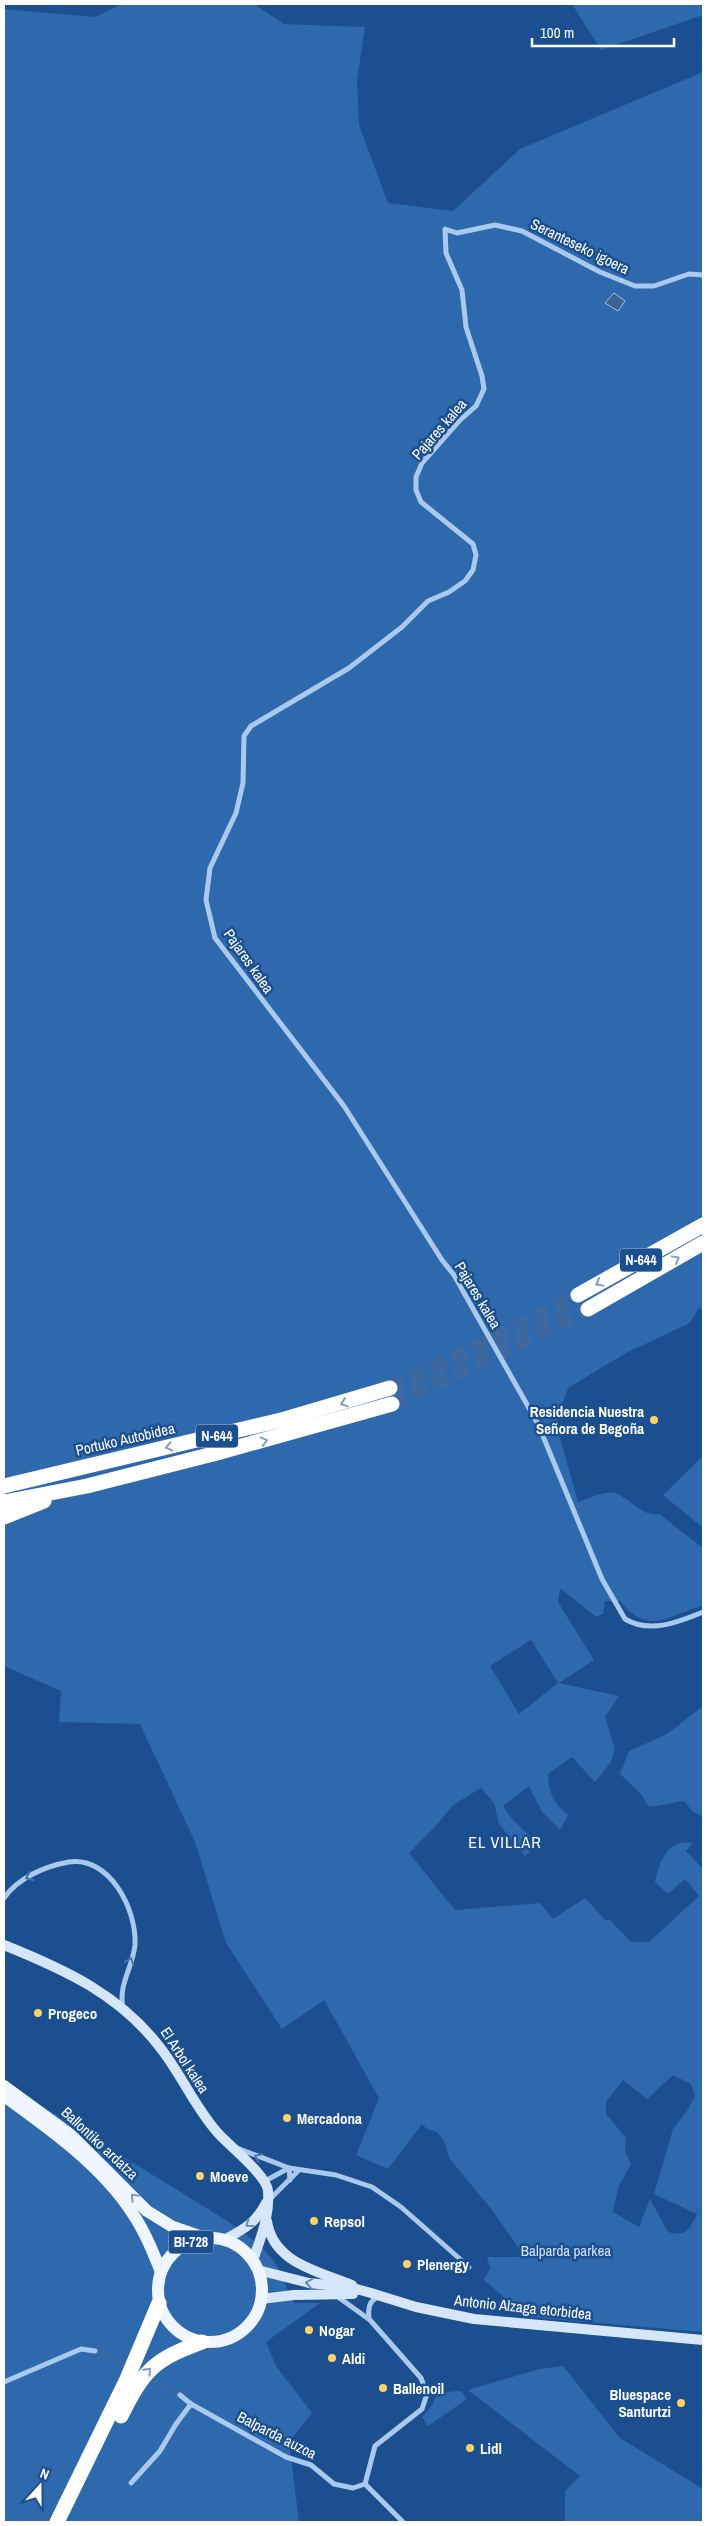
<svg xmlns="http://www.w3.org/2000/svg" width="707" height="2526" viewBox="0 0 707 2526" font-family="'Archivo Narrow',sans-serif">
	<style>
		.green { fill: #2e69ad; fill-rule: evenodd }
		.water { fill: #3c6290; stroke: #9cc4f0 }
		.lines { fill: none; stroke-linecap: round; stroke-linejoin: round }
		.street-tunnel { stroke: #3d69a0; stroke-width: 5; stroke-dasharray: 5 2.5; stroke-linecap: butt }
		.highway-tunnel { stroke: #3d69a0; stroke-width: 15; stroke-dasharray: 15 8; stroke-linecap: butt }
		.street { stroke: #a9c9ee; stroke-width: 5 }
		.secondary { stroke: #d6e6fa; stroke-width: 10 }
		.primary { stroke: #f0f6ff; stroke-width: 12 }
		.highway { stroke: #fff; stroke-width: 15 }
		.oneway { stroke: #829ec1 }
		.oneway2 { stroke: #4674ac }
		.oneway3 { stroke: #7b9ac1 }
		.oneway4 { stroke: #668bba }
		.poi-dot { fill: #ffd166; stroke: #1b4f8f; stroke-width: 2 }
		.labels { text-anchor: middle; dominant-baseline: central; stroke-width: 5; stroke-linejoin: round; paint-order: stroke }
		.shield { fill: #1b4f8f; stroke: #bbcadd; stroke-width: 1 }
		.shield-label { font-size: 14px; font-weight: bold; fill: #fff }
		.street-label { font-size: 15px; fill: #fff; stroke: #1b4f8f }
		.poi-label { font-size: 15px; font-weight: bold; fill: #fff; stroke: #1b4f8f; text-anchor: start }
		.park-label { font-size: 15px; fill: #cfe3fa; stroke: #1b4f8f }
		.neighbourhood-label { font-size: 16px; letter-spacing: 1px; fill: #fff; stroke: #1b4f8f }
	</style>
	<rect width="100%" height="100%" fill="#1b4f8f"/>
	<g class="green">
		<path d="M122 4H254L284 24 365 27 357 80 359 125 388 203 453 211 520 149 703 72V1309L699 1308 690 1323 626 1353 568 1388 556 1423 578 1502C589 1499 606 1489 617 1494 633 1501 641 1516 659 1514L703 1548V1605C667 1617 648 1636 620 1601H605L603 1614 596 1617 560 1588 558 1602 594 1660 559 1683 619 1696 605 1717 615 1749 611 1762 595 1782 572 1757 548 1774C549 1793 553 1803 568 1815L560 1830 542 1812 529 1786 503 1806C512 1822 525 1830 538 1843L525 1856 499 1824 494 1803 481 1788 453 1805 435 1827 409 1853 455 1910 540 1903 553 1919 585 1898 606 1921 609 1919 631 1942H649L699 1896 685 1879 668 1894 655 1882C660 1860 668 1838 693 1843L686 1851 703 1869V2332L527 2317 484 2280 490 2268 487 2257H519L520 2250 492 2210 450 2159 443 2139 437 2132 427 2129 422 2124 388 2169 356 2155 379 2098 324 2000 282 2029 226 1943 195 1842 140 1724 59 1722 61 1691 4 1666V9L95 17ZM531 1640 558 1683 519 1714 490 1666ZM673 2075 691 2084 695 2096 687 2111 673 2129 654 2194 697 2214C690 2229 686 2237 668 2232L650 2199 639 2227 613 2212 618 2188 631 2164 625 2151 626 2138 606 2114V2102L623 2080 647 2099Z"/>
		<path d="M572 4H703V15L601 50Z"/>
		<path d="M703 1456V1528L663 1495Z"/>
		<path d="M703 1706V1816L693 1812 684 1801 649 1807 641 1794 620 1774 629 1751 667 1734Z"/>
		<path d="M4 2083 229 2222C247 2236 269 2249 280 2271 285 2282 287 2291 294 2303H320L266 2342 276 2366 312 2413 289 2442 299 2522H4Z"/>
		<path d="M563 2366 620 2438 703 2489V2522H565V2491L580 2476 468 2390 539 2369Z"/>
		<path d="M461 2391 467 2399 428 2426 422 2417C442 2399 426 2392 461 2391Z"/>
	</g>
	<path class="water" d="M614 293 625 301 618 311 605 303Z"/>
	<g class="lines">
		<g class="street-tunnel">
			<path d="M95 2351 129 2368"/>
			<path d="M147 2378 180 2395"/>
		</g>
		<g class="highway-tunnel">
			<path d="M390 1388 481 1345 578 1295"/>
			<path d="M392 1404 588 1309"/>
		</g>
		<g class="street">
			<path d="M703 275 689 274 654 286H635L600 272 522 231 495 225 457 233 445 229 446 253 462 290 466 327 482 376 484 389 476 406 459 421 422 463 416 477V490L421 502 473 544 476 555 473 570 465 581 449 592 428 601 402 627 349 668 251 726 244 736 243 783 236 813 210 868 206 900 215 938 344 1106 442 1260 454 1275 538 1424 602 1579 625 1619C650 1634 679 1622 703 1612"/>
			<path d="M4 1898C18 1878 45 1866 69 1862 110 1856 137 1910 135 1945 133 1967 118 1984 123 2008"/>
			<path d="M237 2148 289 2168 290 2180"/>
			<path d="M265 2181 289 2168 336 2175 372 2187 401 2207 469 2267"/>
			<path d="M268 2201 298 2171"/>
			<path d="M338 2297 370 2320 421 2378 427 2394 422 2409 375 2446 365 2484"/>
			<path d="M369 2319C368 2311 368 2302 376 2298"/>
			<path d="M4 2382 81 2349 95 2351"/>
			<path d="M180 2395 191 2404 286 2457 311 2465 334 2484 353 2488 365 2484"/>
			<path d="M131 2483 160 2451 176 2424 191 2404"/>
			<path d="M365 2484 403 2522"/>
		</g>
		<g class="secondary">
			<path d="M4 1945C66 1970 121 1995 162 2050 182 2076 195 2107 217 2132 228 2145 267 2175 268 2191 270 2216 261 2237 253 2260"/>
			<path d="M267 2221C273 2263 318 2271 352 2285"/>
			<path d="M224 2240C244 2229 256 2223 266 2203"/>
			<path d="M258 2270 309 2283 349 2287 371 2293 416 2307 474 2319 703 2340"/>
			<path d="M261 2299 294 2295 353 2294"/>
		</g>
		<g class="primary">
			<path d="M4 2086 71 2135 147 2211 173 2227 205 2238"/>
			<path d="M4 2096C50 2129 102 2166 133 2214 145 2232 153 2252 161 2272"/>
			<circle cx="210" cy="2290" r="52"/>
		</g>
		<g class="highway">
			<path d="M578 1295 703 1225"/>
			<path d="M588 1309 703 1243"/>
			<path d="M4 1486 285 1419 390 1388"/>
			<path d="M4 1502 87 1486 217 1453 392 1404"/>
			<path d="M4 1517 44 1501"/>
			<path d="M121 2416C144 2370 153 2360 202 2342"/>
			<path d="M57 2522 127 2379 159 2303"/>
		</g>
	</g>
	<defs><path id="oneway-chevron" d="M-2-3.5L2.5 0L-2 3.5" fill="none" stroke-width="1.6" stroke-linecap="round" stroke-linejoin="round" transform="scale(1.25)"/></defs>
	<g class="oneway">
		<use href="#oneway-chevron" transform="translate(676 1259) rotate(-29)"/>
		<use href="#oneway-chevron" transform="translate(599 1283) rotate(151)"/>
		<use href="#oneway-chevron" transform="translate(344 1403) rotate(162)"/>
		<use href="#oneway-chevron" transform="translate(264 1441) rotate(-15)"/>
		<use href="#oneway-chevron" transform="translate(169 1447) rotate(167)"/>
		<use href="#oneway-chevron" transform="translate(148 2371) rotate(-46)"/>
	</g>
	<g class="oneway2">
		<use href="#oneway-chevron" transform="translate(29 1877) rotate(156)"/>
		<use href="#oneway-chevron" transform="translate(130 1961) rotate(-71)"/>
		<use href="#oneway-chevron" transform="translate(258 2157) rotate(-154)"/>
	</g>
	<use class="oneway3" href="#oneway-chevron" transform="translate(134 2197) rotate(-134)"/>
	<g class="oneway4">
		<use href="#oneway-chevron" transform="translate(249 2224) rotate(144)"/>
		<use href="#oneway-chevron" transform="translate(309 2283) rotate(-170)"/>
	</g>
	<g class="poi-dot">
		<circle cx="654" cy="1420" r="5"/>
		<circle cx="38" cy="2013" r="5"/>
		<circle cx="287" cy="2118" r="5"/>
		<circle cx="200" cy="2176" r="5"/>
		<circle cx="314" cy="2221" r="5"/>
		<circle cx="407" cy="2264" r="5"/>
		<circle cx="309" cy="2330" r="5"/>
		<circle cx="332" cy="2358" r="5"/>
		<circle cx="383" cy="2388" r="5"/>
		<circle cx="681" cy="2403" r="5"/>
		<circle cx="470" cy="2448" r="5"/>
	</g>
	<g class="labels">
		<g class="shield">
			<rect x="620" y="1248.5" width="42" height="23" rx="4"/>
			<rect x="196" y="1424.5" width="42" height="23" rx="4"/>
			<rect x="168.5" y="2230.5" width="45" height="23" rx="4"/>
		</g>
		<g class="shield-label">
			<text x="641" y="1260">N-644</text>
			<text x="217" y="1436">N-644</text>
			<text x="191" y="2242">BI-728</text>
		</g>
		<g class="street-label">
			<text transform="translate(580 246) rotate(26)">Seranteseko igoera</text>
			<text transform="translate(439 429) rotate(-49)">Pajares kalea</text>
			<text transform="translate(249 961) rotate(55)">Pajares kalea</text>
			<text transform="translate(478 1295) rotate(59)">Pajares kalea</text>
			<text transform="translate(125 1439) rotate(-13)">Portuko Autobidea</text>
			<text transform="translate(185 2060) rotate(57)">El Arbol kalea</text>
			<text transform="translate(100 2143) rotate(43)">Ballontiko ardatza</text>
			<text transform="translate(523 2307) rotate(6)">Antonio Alzaga etorbidea</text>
			<text transform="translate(277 2435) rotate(27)">Balparda auzoa</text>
		</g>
		<g class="poi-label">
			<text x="644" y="1411" text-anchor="end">Residencia Nuestra<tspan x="644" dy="17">Señora de Begoña</tspan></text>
			<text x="48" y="2013">Progeco</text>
			<text x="297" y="2118">Mercadona</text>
			<text x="210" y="2176">Moeve</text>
			<text x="324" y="2221">Repsol</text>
			<text x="417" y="2264">Plenergy</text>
			<text x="319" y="2330">Nogar</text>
			<text x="342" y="2358">Aldi</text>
			<text x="393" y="2388">Ballenoil</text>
			<text x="671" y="2394" text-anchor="end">Bluespace<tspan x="671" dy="17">Santurtzi</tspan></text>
			<text x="480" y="2448">Lidl</text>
		</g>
		<g class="park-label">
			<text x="566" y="2250">Balparda parkea</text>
		</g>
		<g class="neighbourhood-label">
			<text x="505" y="1842">EL VILLAR</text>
		</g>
	</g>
	<rect width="707" height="2526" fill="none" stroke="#ffffff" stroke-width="10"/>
	<g transform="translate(40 2486) rotate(21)" stroke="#1b4f8f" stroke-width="4" paint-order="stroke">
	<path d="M0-4L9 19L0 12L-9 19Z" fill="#ffffff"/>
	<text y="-8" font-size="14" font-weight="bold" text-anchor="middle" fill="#ffffff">N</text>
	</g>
	<path d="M532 38v8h142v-8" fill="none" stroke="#ffffff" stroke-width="2.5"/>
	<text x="540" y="38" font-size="15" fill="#ffffff" stroke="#1b4f8f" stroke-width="4" paint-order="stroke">100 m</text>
</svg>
